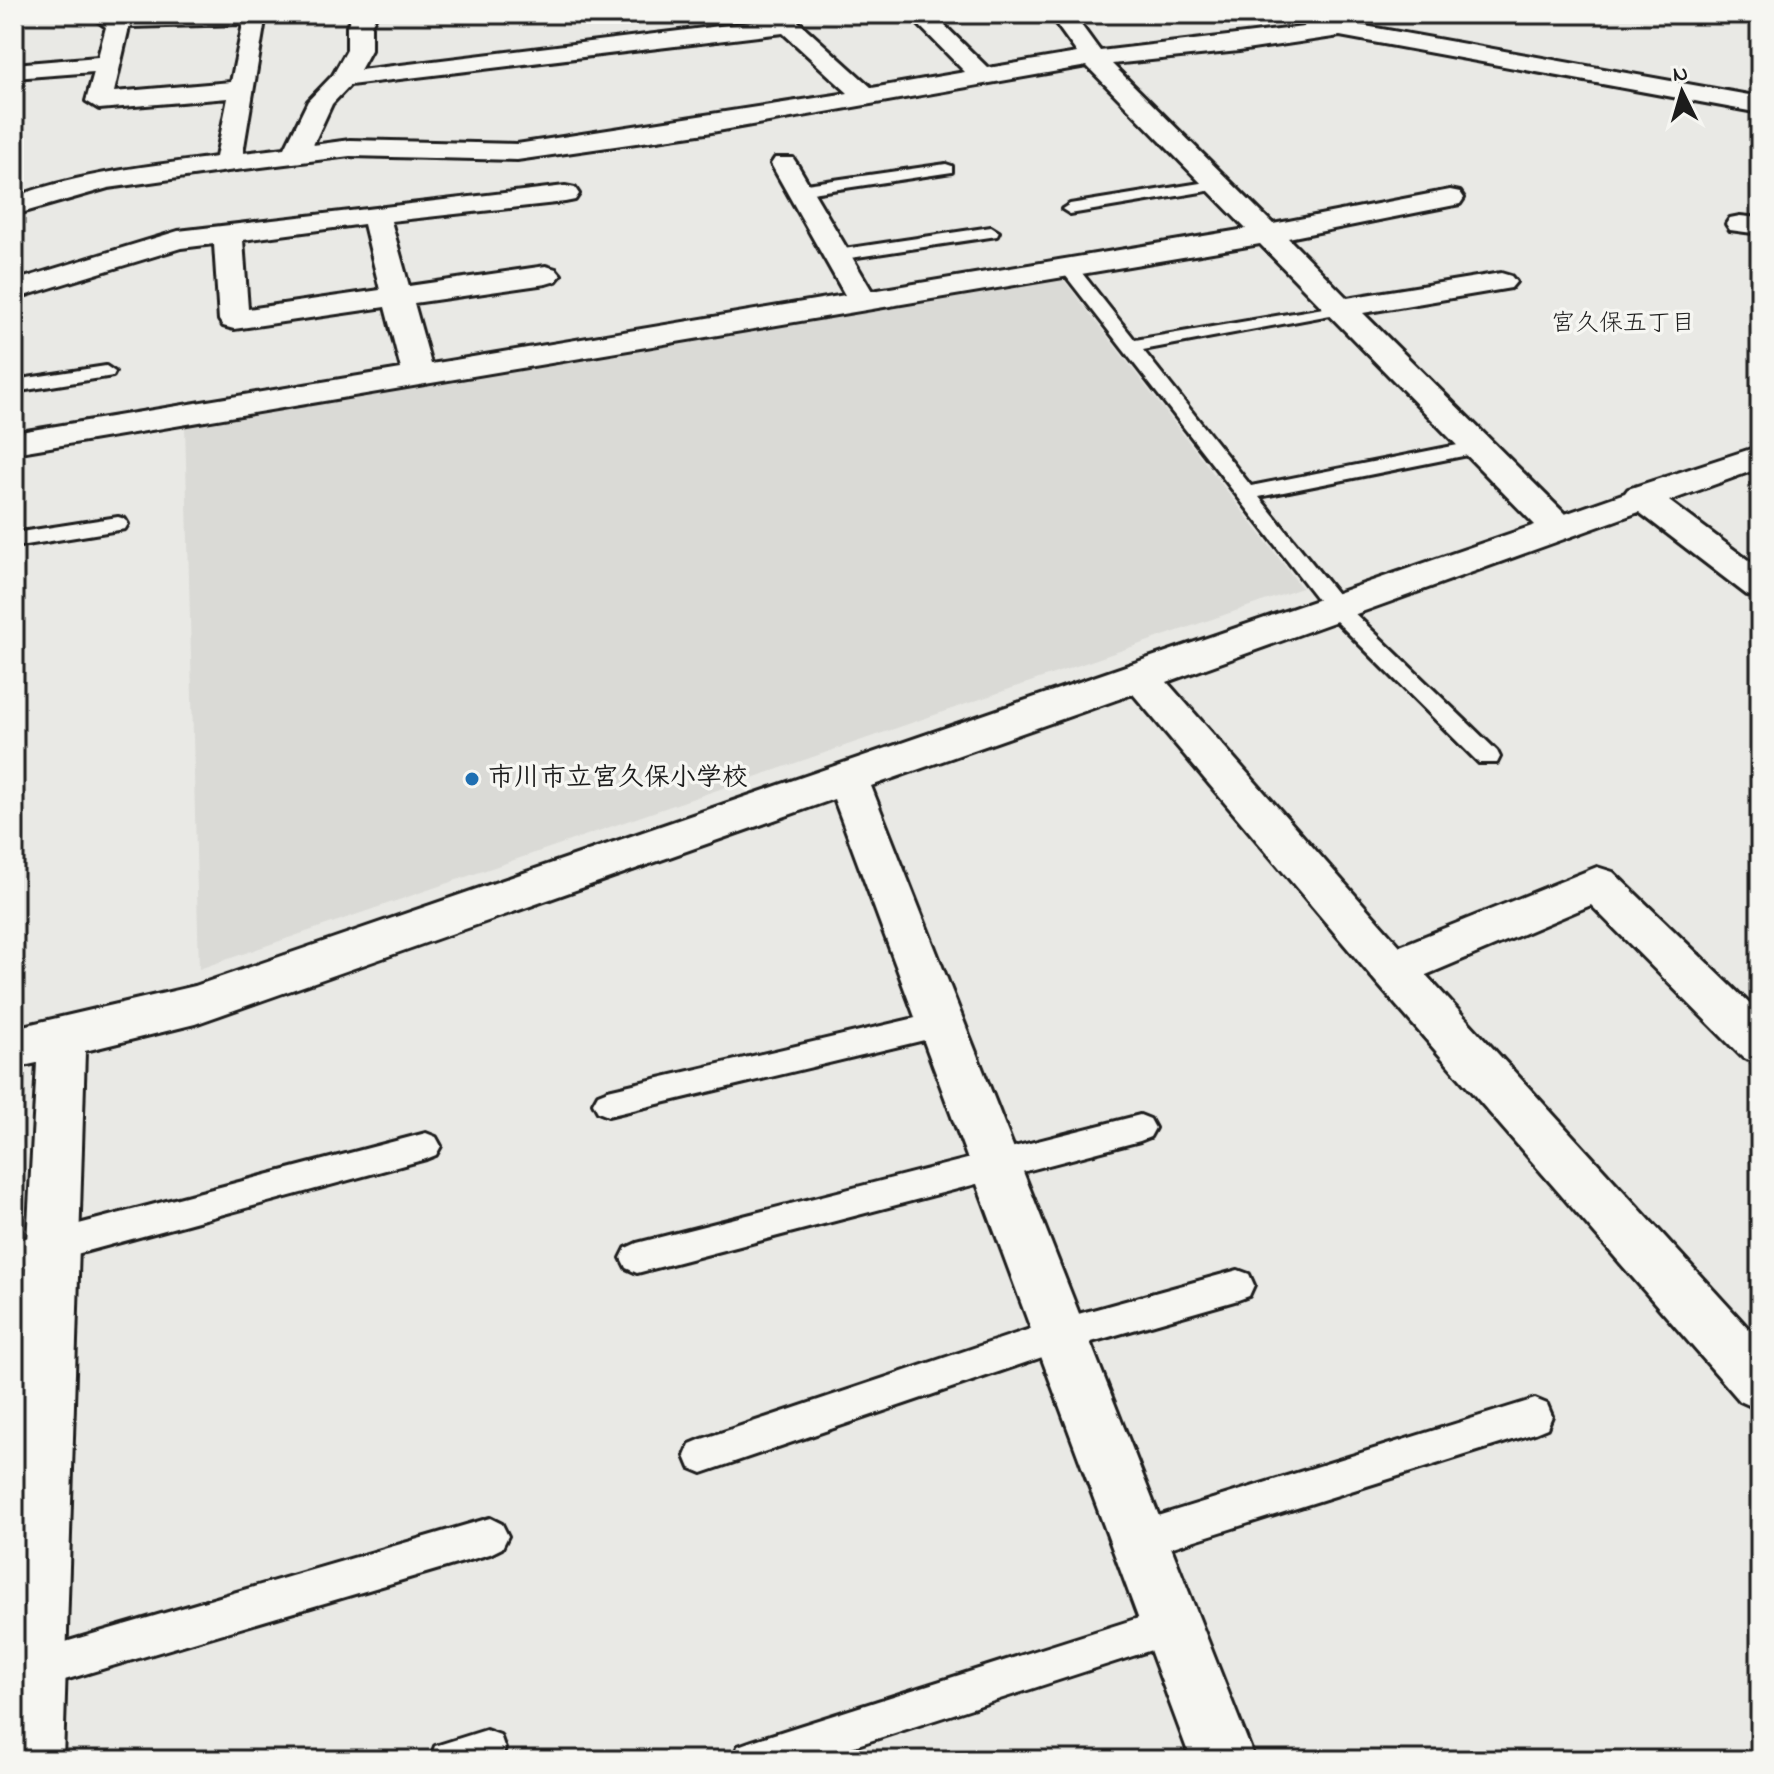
<svg xmlns="http://www.w3.org/2000/svg" width="1774" height="1774" viewBox="0 0 1774 1774" font-family="'Indie Flower','Klee One',sans-serif">
	<style>
		.built { fill: #dadad6 }
		.lines { fill: none; stroke-linecap: round; stroke-linejoin: round }
		.lane-casing { stroke: #1c1c1c; stroke-width: 6 }
		.street-casing { stroke: #1c1c1c; stroke-width: 6 }
		.lane { fill: #f6f6f2; fill-rule: evenodd }
		.street { fill: #f6f6f2; fill-rule: evenodd }
		.poi-dot { fill: #1f6fb2; stroke: #f6f6f2; stroke-width: 3 }
		.labels { text-anchor: middle; dominant-baseline: central; stroke-width: 7; stroke-linejoin: round; paint-order: stroke }
		.far-neighbourhood-label { font-size: 24px; fill: #1c1c1c; stroke: #f6f6f2 }
		.poi-label { font-size: 26px; font-weight: bold; fill: #1c1c1c; stroke: #f6f6f2; text-anchor: start }
	</style>
	<rect width="100%" height="100%" fill="#e9e9e5"/>
	<filter id="ink" filterUnits="userSpaceOnUse"><feTurbulence type="fractalNoise" baseFrequency=".0125" numOctaves="2"/><feDisplacementMap in="SourceGraphic" scale="16" xChannelSelector="R" yChannelSelector="G"/><feConvolveMatrix kernelMatrix="1 2 1 2 8 2 1 2 1" color-interpolation-filters="sRGB"/></filter>
	<g filter="url(#ink)">
		<path class="built" d="M1060 275 1302 588 199 969 185 424Z"/>
		<g class="lines">
			<g class="lane-casing">
				<g id="lane">
					<path d="M946 164 952 166V172L799 195 791 190 799 185Z"/>
					<path d="M1219 180 1225 182V188L1070 214 1062 209 1070 204Z"/>
					<path d="M991 227 999 232 997 236 837 260 828 255 837 250Z"/>
					<path d="M1068 262 1074 263 1135 340 1347 304 1350 308 1341 313 1143 350 1251 486 1478 441 1485 443 1488 447 1485 451 1478 453 1259 497 1345 604 1497 751 1500 757 1497 763H1479L1329 614 1062 271V263Z"/>
					<path d="M106 366 115 372 113 376 14 392V380Z"/>
					<path d="M118 517 125 519 128 524 125 529 14 547V533Z"/>
					<path d="M941 1012 951 1016 955 1024 951 1032 941 1036 608 1116 598 1112 593 1103 598 1094 608 1090Z"/>
					<path d="M1140 1115 1150 1119 1155 1128 1150 1137 1140 1141 637 1273 626 1268 621 1258 626 1248 637 1243Z"/>
					<path d="M426 1133 436 1137 441 1146 436 1155 426 1159 14 1271V1241Z"/>
					<path d="M1238 1270 1249 1274 1254 1285 1249 1296 1238 1300 1060 1351 702 1473 690 1468 685 1456 690 1444 702 1439 1060 1319Z"/>
					<path d="M1535 1399 1547 1404 1552 1416 1547 1428 1535 1433 1138 1558 1126 1552 1120 1540 1126 1528 1138 1522Z"/>
					<path d="M490 1518 502 1524 508 1536 502 1548 490 1554 14 1695V1657Z"/>
					<path d="M1170 1608 1183 1613 1188 1626 1183 1639 1170 1644 811 1760H733L738 1746 752 1741Z"/>
					<path d="M486 1730 500 1735 505 1749 501 1760H430L435 1746Z"/>
				</g>
			</g>
			<g class="street-casing">
				<g id="street">
					<path d="M89 14H266L243 153 285 148 308 101 333 75 347 50V26L353 14H377L371 26V50L360 70 769 20 764 14H790L872 88 965 72 908 14H933L988 68 1077 53 1049 14H1073L1100 51 1304 27 1306 19 1333 20 1338 14H1362L1354 24 1760 97V113L1340 36 1239 51 1112 64 1273 224 1450 190 1460 192 1464 198 1460 204 1288 238 1347 298 1501 273 1511 276 1516 282 1511 288 1363 313 1565 514 1625 493 1628 489 1760 446V468L1669 501 1760 569V599L1747 595 1639 512 1167 682 1400 946 1597 867 1613 872 1760 1014V1064L1743 1058 1591 905 1426 975 1760 1341V1410L1740 1401 1376 982 1133 694 871 786 1255 1760H1191L834 799 195 1024 85 1051 63 1760H14V1478L37 1063 14 1068V1028L195 986 1535 525 1260 244 14 453V433L401 369 385 307 234 329 223 326 219 320 214 244 181 248 14 299V281L178 231 565 186 575 188 579 194 575 200 565 202 391 221 409 286 546 266 556 269 561 275 556 281 546 284 414 303 431 364 845 295 771 164 775 158H793L797 164 872 291 1246 229 1087 66 706 133 517 160 350 156 228 171 108 188 14 215V197C79 173 148 166 216 157L228 98 99 109 86 101 94 72 14 78V64L98 57 106 27ZM243 24 231 82 114 92 129 27ZM783 33 848 93 517 144 350 140 313 145 332 104 350 85ZM364 224 380 290 248 309 243 240Z"/>
					<path d="M1740 216 1760 218V234L1730 230 1726 224 1730 218Z"/>
				</g>
			</g>
			<use href="#lane" class="lane"/>
			<use href="#street" class="street"/>
		</g>
	</g>
	<circle class="poi-dot" cx="472" cy="779" r="8"/>
	<g class="labels">
		<g class="far-neighbourhood-label">
			<text x="1623" y="324">宮久保五丁目</text>
		</g>
		<g class="poi-label">
			<text x="488" y="779">市川市立宮久保小学校</text>
		</g>
	</g>
	<rect width="1774" height="1774" fill="none" stroke="#f6f6f2" stroke-width="48"/>
	<rect x="24" y="24" width="1726" height="1726" fill="none" stroke="#1c1c1c" stroke-width="3" filter="url(#ink)"/>
	<g transform="translate(1682 92) rotate(355)" stroke="#f6f6f2" stroke-width="6" paint-order="stroke">
	<path d="M0-6L14 30L0 20L-14 30Z" fill="#1c1c1c"/>
	<text y="-12" font-size="22" font-weight="bold" text-anchor="middle" fill="#1c1c1c">N</text>
	</g>
</svg>
